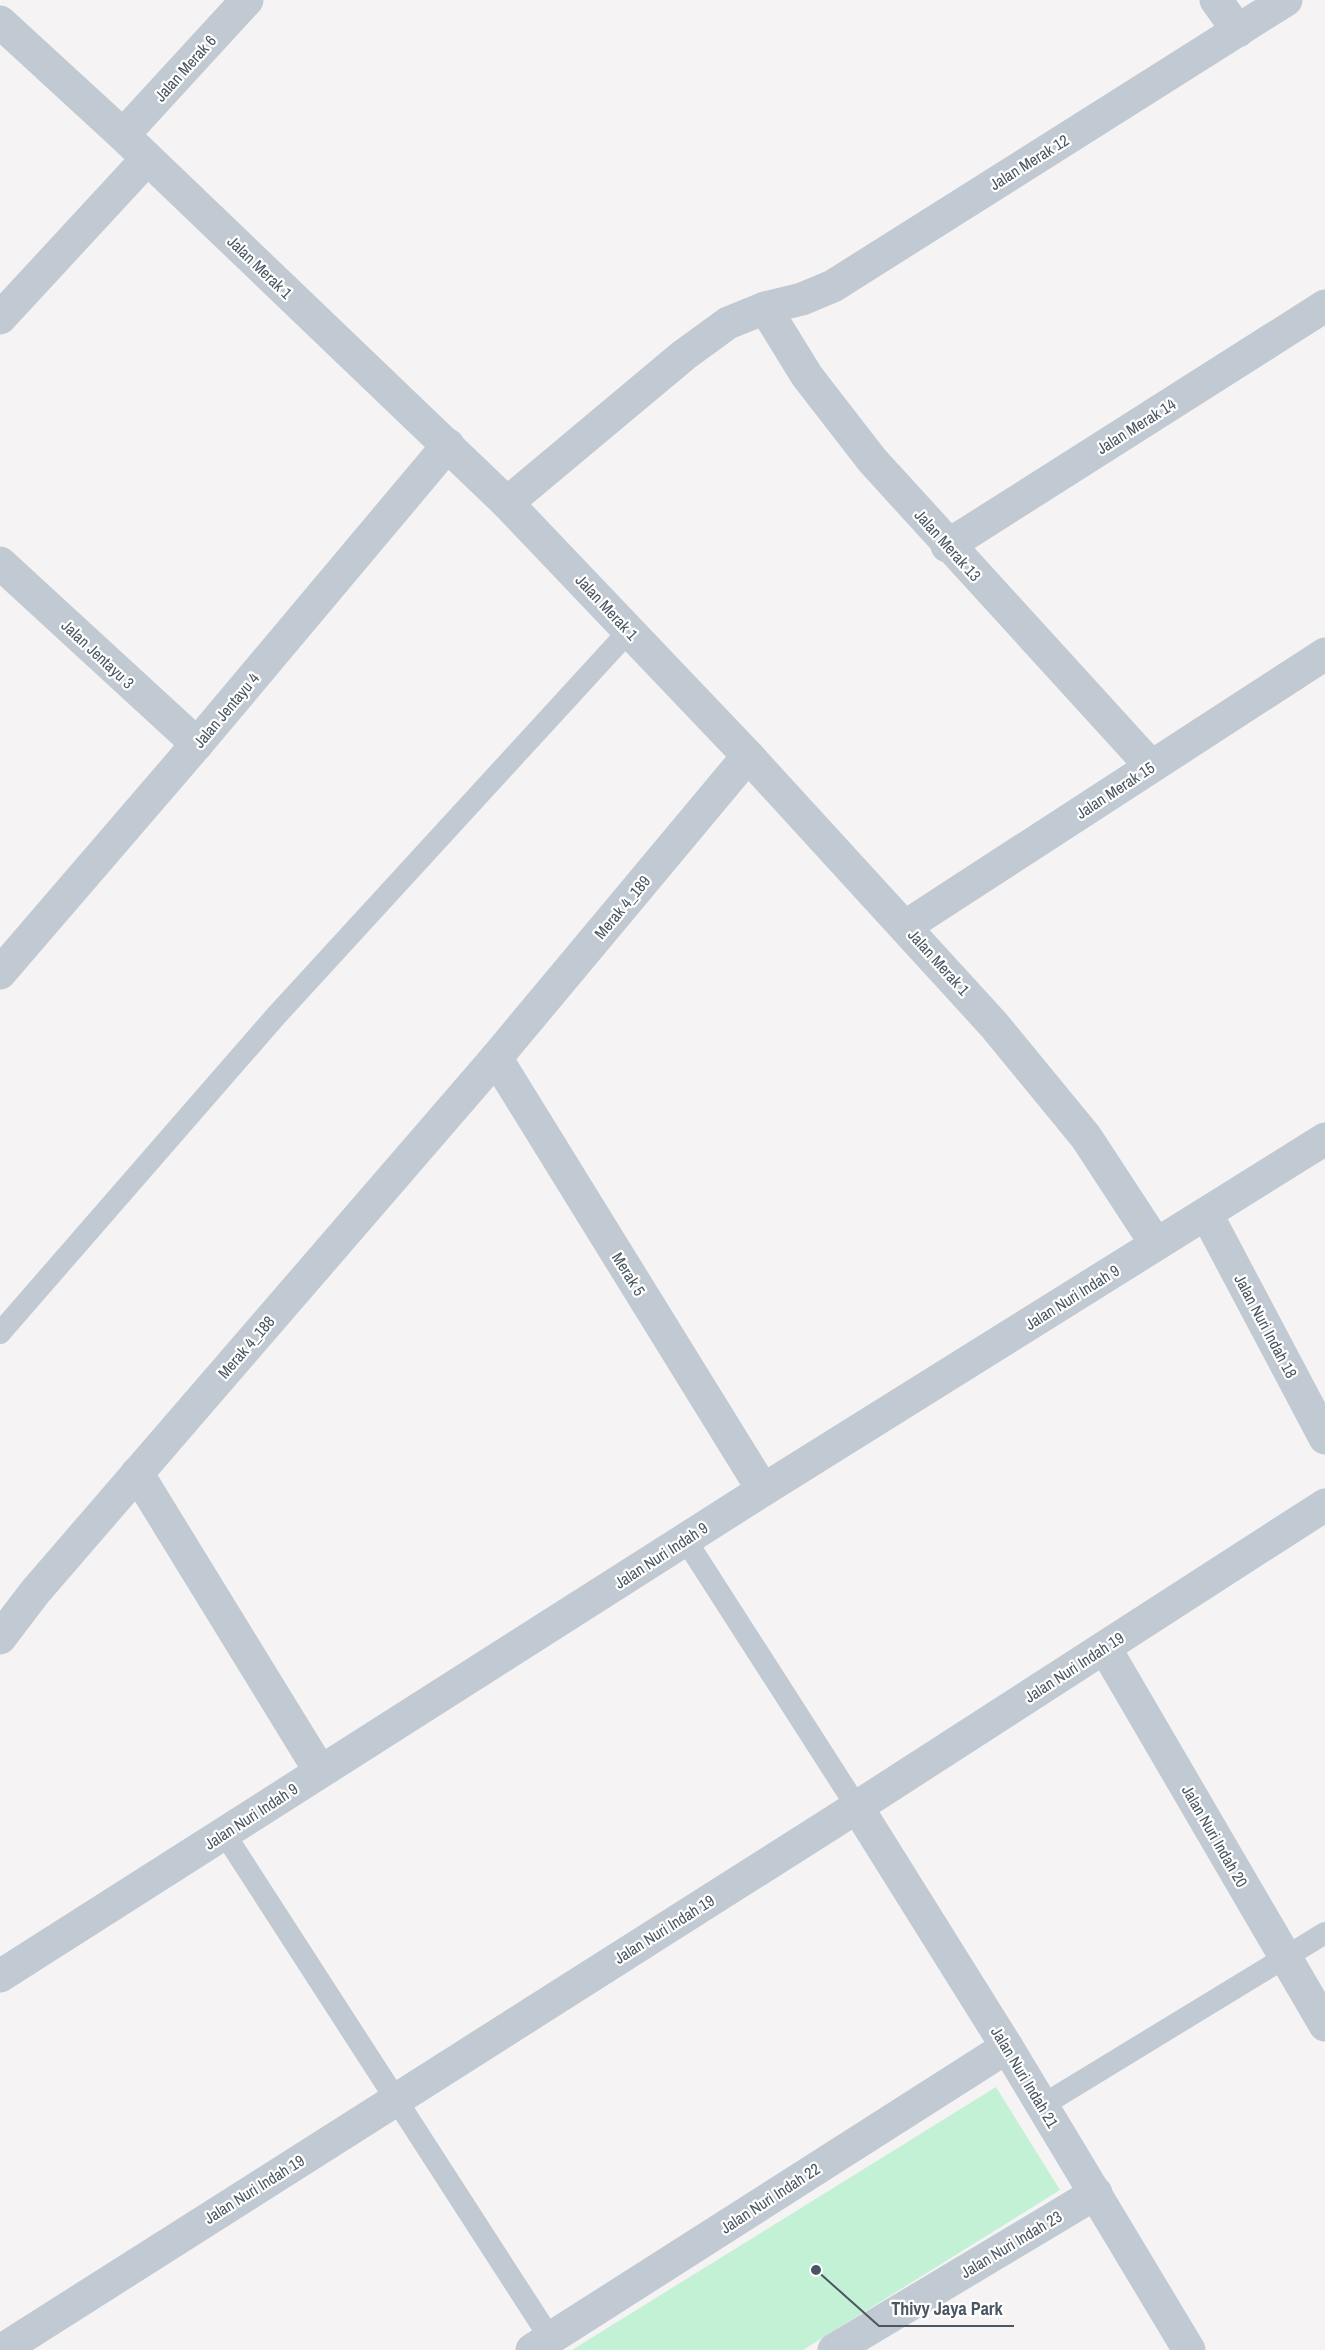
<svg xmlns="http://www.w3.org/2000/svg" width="1325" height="2350" viewBox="0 0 1325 2350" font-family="'Archivo Narrow',sans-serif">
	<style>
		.green { fill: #c3f1d5 }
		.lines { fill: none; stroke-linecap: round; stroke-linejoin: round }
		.lane { stroke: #c1cad2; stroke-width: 22 }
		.street { stroke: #c1cad2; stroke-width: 33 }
		.labels { text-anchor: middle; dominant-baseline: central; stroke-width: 4.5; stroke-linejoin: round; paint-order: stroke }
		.street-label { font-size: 16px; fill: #4a5661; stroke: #fff }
		.leader { fill: none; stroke: #4a5661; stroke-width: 2 }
		.callout-dot { fill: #4a5661; stroke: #fff; stroke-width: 2 }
		.callout-label { font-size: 18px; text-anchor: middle; font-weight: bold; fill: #4a5661; stroke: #fff; stroke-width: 4.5; stroke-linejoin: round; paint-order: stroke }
	</style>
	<rect width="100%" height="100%" fill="#f5f3f3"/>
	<path class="green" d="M996 2087 1060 2190 803 2350H572Z"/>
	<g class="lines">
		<g class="lane">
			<path d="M0 1333 275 1017 629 631"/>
			<path d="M685 1539 857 1807"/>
			<path d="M224 1833 550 2338"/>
			<path d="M1043 2105 1325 1933"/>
		</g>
		<g class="street">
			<path d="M1216 0 1238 31"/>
			<path d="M0 22 123 135 507 503 748 756 994 1025 1086 1137 1156 1244"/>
			<path d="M123 135 247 0"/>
			<path d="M765 308 807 376 872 460 1151 766"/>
			<path d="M0 318 147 159"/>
			<path d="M507 503 684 355 728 323 765 308 802 299 833 286 1286 0"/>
			<path d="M947 546 1325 306"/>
			<path d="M0 563 197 744"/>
			<path d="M906 926 1325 654"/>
			<path d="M0 973 197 744 448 445"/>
			<path d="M496 1058 763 1490"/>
			<path d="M1207 1215 1325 1438"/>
			<path d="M137 1473 320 1771"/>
			<path d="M0 1638 35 1592 496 1058 748 756"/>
			<path d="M1105 1648 1325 2025"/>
			<path d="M857 1807 1007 2047 1189 2350"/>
			<path d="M0 1976 763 1490 1325 1139"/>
			<path d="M2 2350 857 1807 1325 1505"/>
			<path d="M532 2350 1007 2047"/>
			<path d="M834 2350 1096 2193"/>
		</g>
	</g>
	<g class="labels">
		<g class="street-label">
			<text transform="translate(185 68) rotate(-48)">Jalan Merak 6</text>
			<text transform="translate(1029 162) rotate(-32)">Jalan Merak 12</text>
			<text transform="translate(260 267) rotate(44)">Jalan Merak 1</text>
			<text transform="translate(1136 426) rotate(-32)">Jalan Merak 14</text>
			<text transform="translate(948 545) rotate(48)">Jalan Merak 13</text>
			<text transform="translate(607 607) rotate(47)">Jalan Merak 1</text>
			<text transform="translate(98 654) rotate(43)">Jalan Jentayu 3</text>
			<text transform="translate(226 710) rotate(-50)">Jalan Jentayu 4</text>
			<text transform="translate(1115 790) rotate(-33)">Jalan Merak 15</text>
			<text transform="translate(622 907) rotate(-50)">Merak 4_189</text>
			<text transform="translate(939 962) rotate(48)">Jalan Merak 1</text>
			<text transform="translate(629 1274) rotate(58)">Merak 5</text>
			<text transform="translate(1072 1297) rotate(-32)">Jalan Nuri Indah 9</text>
			<text transform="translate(1266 1326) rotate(62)">Jalan Nuri Indah 18</text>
			<text transform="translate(246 1347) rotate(-49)">Merak 4_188</text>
			<text transform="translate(661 1555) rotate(-33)">Jalan Nuri Indah 9</text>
			<text transform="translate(1074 1667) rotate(-33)">Jalan Nuri Indah 19</text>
			<text transform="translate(251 1816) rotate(-33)">Jalan Nuri Indah 9</text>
			<text transform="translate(1215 1836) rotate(60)">Jalan Nuri Indah 20</text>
			<text transform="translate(664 1929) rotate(-32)">Jalan Nuri Indah 19</text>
			<text transform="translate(1025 2077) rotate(59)">Jalan Nuri Indah 21</text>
			<text transform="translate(254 2189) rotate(-32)">Jalan Nuri Indah 19</text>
			<text transform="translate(770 2198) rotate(-33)">Jalan Nuri Indah 22</text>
			<text transform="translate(1011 2244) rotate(-31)">Jalan Nuri Indah 23</text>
		</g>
	</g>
	<path class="leader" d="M816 2270L879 2326H1014"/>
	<circle class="callout-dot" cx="816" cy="2270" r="6"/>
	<g class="callout-label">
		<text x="947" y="2315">Thivy Jaya Park</text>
	</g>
</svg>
